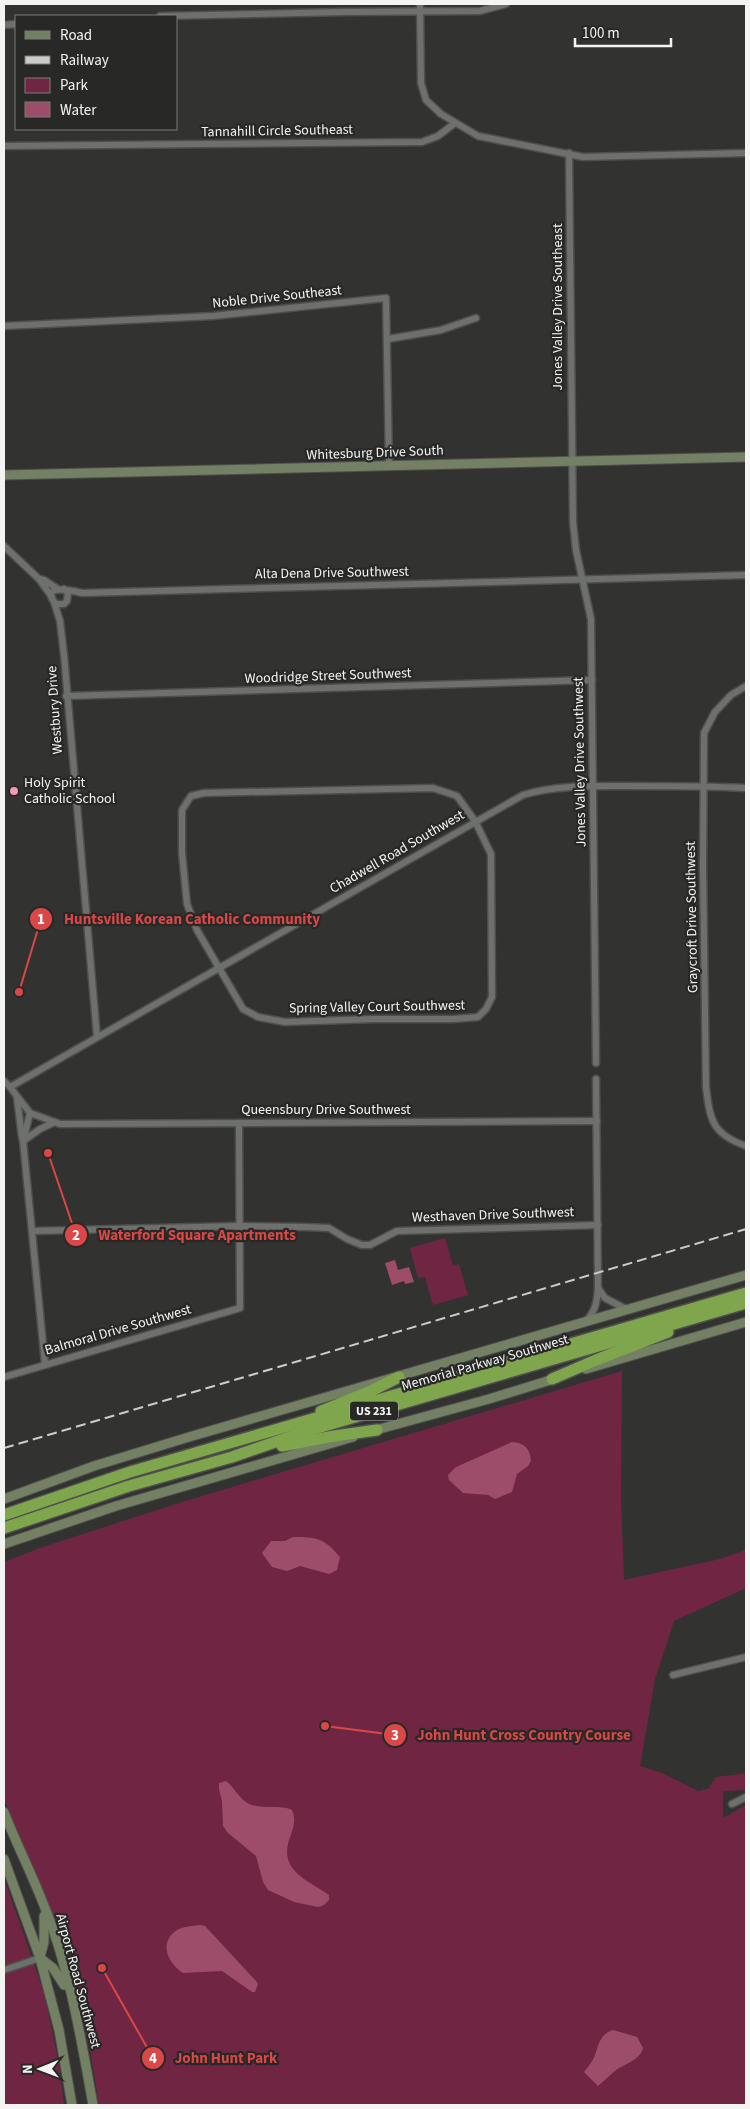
<svg xmlns="http://www.w3.org/2000/svg" width="750" height="2109" viewBox="0 0 750 2109" font-family="'Source Sans 3',sans-serif">
	<style>
		.green { fill: #702643 }
		.water { fill: #9d4d69 }
		.lines { fill: none; stroke-linecap: round; stroke-linejoin: round }
		.street-casing { stroke: #4e4f4d; stroke-width: 9 }
		.secondary-casing { stroke: #4e4f4d; stroke-width: 11 }
		.highway-casing { stroke: #4e4f4d; stroke-width: 14 }
		.street { stroke: #6e706d; stroke-width: 6 }
		.secondary { stroke: #738063; stroke-width: 9 }
		.highway { stroke: #7fa64d; stroke-width: 11 }
		.rail { stroke: #cccdcb; stroke-width: 2; stroke-dasharray: 10 5; stroke-linecap: butt }
		.poi-dot { fill: #f09ab5; stroke: #282927; stroke-width: 2 }
		.labels { text-anchor: middle; dominant-baseline: central; stroke-width: 4.5; stroke-linejoin: round; paint-order: stroke }
		.shield { fill: #282927; stroke: #b7b8b6; stroke-width: 1 }
		.shield-label { font-size: 12px; font-weight: bold; fill: #f4f5f3 }
		.street-label { font-size: 14px; fill: #f4f5f3; stroke: #282927 }
		.poi-label { font-size: 14px; fill: #f4f5f3; stroke: #282927; text-anchor: start }
		.leader { fill: none; stroke: #da4746; stroke-width: 2 }
		.callout-dot { fill: #da4746; stroke: #282927; stroke-width: 2 }
		.mark-label { font-size: 15px; text-anchor: middle; font-weight: bold; fill: #fff }
		.callout-label { font-size: 15px; text-anchor: middle; font-weight: bold; fill: #da4746; stroke: #282927; stroke-width: 4.5; stroke-linejoin: round; paint-order: stroke }
	</style>
	<rect width="100%" height="100%" fill="#323331"/>
	<g class="green">
		<path d="M445 1238 453 1266 459 1264 468 1295 433 1305 425 1277 418 1278 410 1248Z"/>
		<path d="M622 1371 621 1499 624 1580 720 1559 746 1550V1588L674 1621 655 1679 640 1766 662 1773 698 1791 708 1789 716 1777 746 1773V1790L723 1791V1818L746 1805V2105H99L91 2055 66 1957 30 1862 4 1799V1562L40 1548 182 1502Z"/>
		<path d="M4 1878 44 1993 59 2064 64 2105H4Z"/>
	</g>
	<g class="water">
		<path d="M395 1260 398 1270 409 1267 414 1282 405 1284 404 1281 392 1285 385 1263Z"/>
		<path d="M512 1442C524 1443 530 1448 531 1461L528 1466 517 1474 512 1492 495 1499 488 1495 463 1493 449 1480 448 1475 456 1467Z"/>
		<path d="M293 1537C317 1537 324 1538 340 1557L337 1570 329 1574 300 1566 287 1571 272 1567 262 1553 271 1541H285Z"/>
		<path d="M226 1781C235 1788 239 1799 249 1804 264 1810 280 1804 292 1810 296 1820 294 1826 290 1837 278 1870 305 1879 329 1895V1900L324 1905 318 1907 294 1902 268 1890 263 1882 256 1856 228 1833 223 1826 222 1801 219 1789V1783Z"/>
		<path d="M201 1925 205 1926 256 1981 258 1984 255 1992H252L222 1971 183 1973C168 1963 158 1943 177 1930 184 1926 193 1926 201 1925Z"/>
		<path d="M613 2030 637 2037 643 2048C640 2060 625 2064 616 2070 610 2075 604 2081 598 2086L584 2072C588 2067 593 2061 595 2055 599 2044 600 2034 613 2030Z"/>
	</g>
	<g class="lines">
		<g class="street-casing">
			<g id="street">
				<path d="M420 4 421 83 426 100 441 114 478 136 583 157 746 153"/>
				<path d="M160 16 342 12 480 11 506 4"/>
				<path d="M4 25 16 24"/>
				<path d="M4 146 422 142 438 136 455 123"/>
				<path d="M569 153 573 522 576 550 591 619 596 1063"/>
				<path d="M4 326 213 316 386 298 389 466"/>
				<path d="M388 339 441 330 476 318"/>
				<path d="M4 546 39 579 52 597"/>
				<path d="M39 579 44 580 58 589"/>
				<path d="M64 589 68 593 67 601 64 604H56C37 583 74 591 82 593L746 575"/>
				<path d="M54 602 60 621 64 655 97 1037"/>
				<path d="M746 686 731 695 715 712 704 733 703 865 706 1087C710 1120 712 1134 746 1146"/>
				<path d="M66 696 592 680"/>
				<path d="M433 788 457 796 475 821 491 854 492 997 486 1009 478 1017 453 1019H374L285 1022 258 1017 243 1009 197 930 187 904 182 853V810L191 796 204 793Z"/>
				<path d="M4 1081 10 1087 30 1113 60 1124 597 1121"/>
				<path d="M10 1087 523 795C556 785 592 786 627 786 667 786 706 786 746 788"/>
				<path d="M17 1098 22 1138"/>
				<path d="M30 1113 23 1141 45 1364"/>
				<path d="M23 1141 40 1129 55 1122"/>
				<path d="M32 1231 240 1226 305 1227 329 1228 347 1239 362 1245H370L397 1231 598 1225"/>
				<path d="M598 1288 605 1298 626 1309"/>
				<path d="M587 1320C596 1310 597 1301 598 1288L596 1079"/>
				<path d="M4 1377 240 1308 239 1123"/>
				<path d="M673 1675 746 1657"/>
				<path d="M732 1804 746 1797"/>
				<path d="M4 1970 40 1958"/>
			</g>
		</g>
		<g class="secondary-casing">
			<g id="secondary">
				<path d="M4 475 746 457"/>
				<path d="M586 1369 746 1322"/>
				<path d="M372 1431 489 1399 557 1378"/>
				<path d="M4 1499 94 1466 189 1437 746 1275"/>
				<path d="M4 1544 116 1506 353 1437"/>
				<path d="M4 1812C16 1843 31 1872 43 1903 69 1966 81 2038 93 2105"/>
				<path d="M4 1859 40 1958 59 2030 72 2105"/>
				<path d="M40 1957 44 1942V1916"/>
				<path d="M40 1958 53 1968 64 1985"/>
			</g>
		</g>
		<g class="highway-casing">
			<g id="highway">
				<path d="M552 1379 596 1360 668 1332"/>
				<path d="M321 1411 371 1391 399 1377"/>
				<path d="M282 1446 334 1436 377 1430"/>
				<path d="M4 1515 130 1472 746 1293"/>
				<path d="M4 1528 129 1486 232 1457 307 1431 746 1303"/>
			</g>
		</g>
		<use href="#street" class="street"/>
		<use href="#secondary" class="secondary"/>
		<use href="#highway" class="highway"/>
		<path class="rail" d="M4 1448 746 1229"/>
	</g>
	<circle class="poi-dot" cx="14" cy="791" r="5"/>
	<g class="labels">
		<rect class="shield" x="350" y="1401.5" width="48" height="19" rx="4"/>
		<g class="shield-label">
			<text x="374" y="1411">US 231</text>
		</g>
		<g class="street-label">
			<text transform="translate(277 131) rotate(-1)">Tannahill Circle Southeast</text>
			<text transform="translate(277 297) rotate(-6)">Noble Drive Southeast</text>
			<text transform="translate(558 307) rotate(-90)">Jones Valley Drive Southeast</text>
			<text transform="translate(375 453) rotate(-2)">Whitesburg Drive South</text>
			<text transform="translate(332 573) rotate(-1)">Alta Dena Drive Southwest</text>
			<text transform="translate(328 676) rotate(-2)">Woodridge Street Southwest</text>
			<text transform="translate(55 710) rotate(-94)">Westbury Drive</text>
			<text transform="translate(580 762) rotate(-91)">Jones Valley Drive Southwest</text>
			<text transform="translate(397 852) rotate(-30)">Chadwell Road Southwest</text>
			<text transform="translate(692 917) rotate(-91)">Graycroft Drive Southwest</text>
			<text transform="translate(377 1007) rotate(-1)">Spring Valley Court Southwest</text>
			<text x="326" y="1110">Queensbury Drive Southwest</text>
			<text transform="translate(493 1215) rotate(-2)">Westhaven Drive Southwest</text>
			<text transform="translate(118 1330) rotate(-16)">Balmoral Drive Southwest</text>
			<text transform="translate(485 1363) rotate(-16)">Memorial Parkway Southwest</text>
			<text transform="translate(78 1981) rotate(75)">Airport Road Southwest</text>
		</g>
		<g class="poi-label">
			<text x="24" y="783">Holy Spirit<tspan x="24" dy="16">Catholic School</tspan></text>
		</g>
	</g>
	<path class="leader" d="M19 992L41 919M48 1153L76 1235M325 1726L395 1735M102 1968L153 2058"/>
	<g class="callout-dot">
		<circle cx="19" cy="992" r="5"/>
		<circle cx="48" cy="1153" r="5"/>
		<circle cx="325" cy="1726" r="5"/>
		<circle cx="102" cy="1968" r="5"/>
		<circle cx="41" cy="919" r="12"/>
		<circle cx="76" cy="1235" r="12"/>
		<circle cx="395" cy="1735" r="12"/>
		<circle cx="153" cy="2058" r="12"/>
	</g>
	<g class="mark-label">
		<text x="41" y="924">1</text>
		<text x="76" y="1240">2</text>
		<text x="395" y="1740">3</text>
		<text x="153" y="2063">4</text>
	</g>
	<g class="callout-label">
		<text x="192" y="924">Huntsville Korean Catholic Community</text>
		<text x="197" y="1240">Waterford Square Apartments</text>
		<text x="524" y="1740">John Hunt Cross Country Course</text>
		<text x="226" y="2063">John Hunt Park</text>
	</g>
	<rect width="750" height="2109" fill="none" stroke="#f4f5f3" stroke-width="10"/>
	<rect x="15" y="15" width="162" height="115" fill="#282927" stroke="#7a7b79"/>
	<rect x="25" y="31" width="25" height="8" fill="#738063" stroke="#7a7b79"/>
	<text x="60" y="40" font-size="15" fill="#f4f5f3">Road</text>
	<rect x="25" y="56" width="25" height="8" fill="#cccdcb" stroke="#7a7b79"/>
	<text x="60" y="65" font-size="15" fill="#f4f5f3">Railway</text>
	<rect x="25" y="78" width="25" height="15" fill="#702643" stroke="#7a7b79"/>
	<text x="60" y="90" font-size="15" fill="#f4f5f3">Park</text>
	<rect x="25" y="102" width="25" height="15" fill="#9d4d69" stroke="#7a7b79"/>
	<text x="60" y="115" font-size="15" fill="#f4f5f3">Water</text>
	<g transform="translate(40 2069) rotate(269)" stroke="#282927" stroke-width="4" paint-order="stroke">
	<path d="M0-4L9 19L0 12L-9 19Z" fill="#f4f5f3"/>
	<text y="-8" font-size="14" font-weight="bold" text-anchor="middle" fill="#f4f5f3">N</text>
	</g>
	<path d="M575 38v8h96v-8" fill="none" stroke="#f4f5f3" stroke-width="2.5"/>
	<text x="582" y="38" font-size="15" fill="#f4f5f3" stroke="#282927" stroke-width="4" paint-order="stroke">100 m</text>
</svg>
